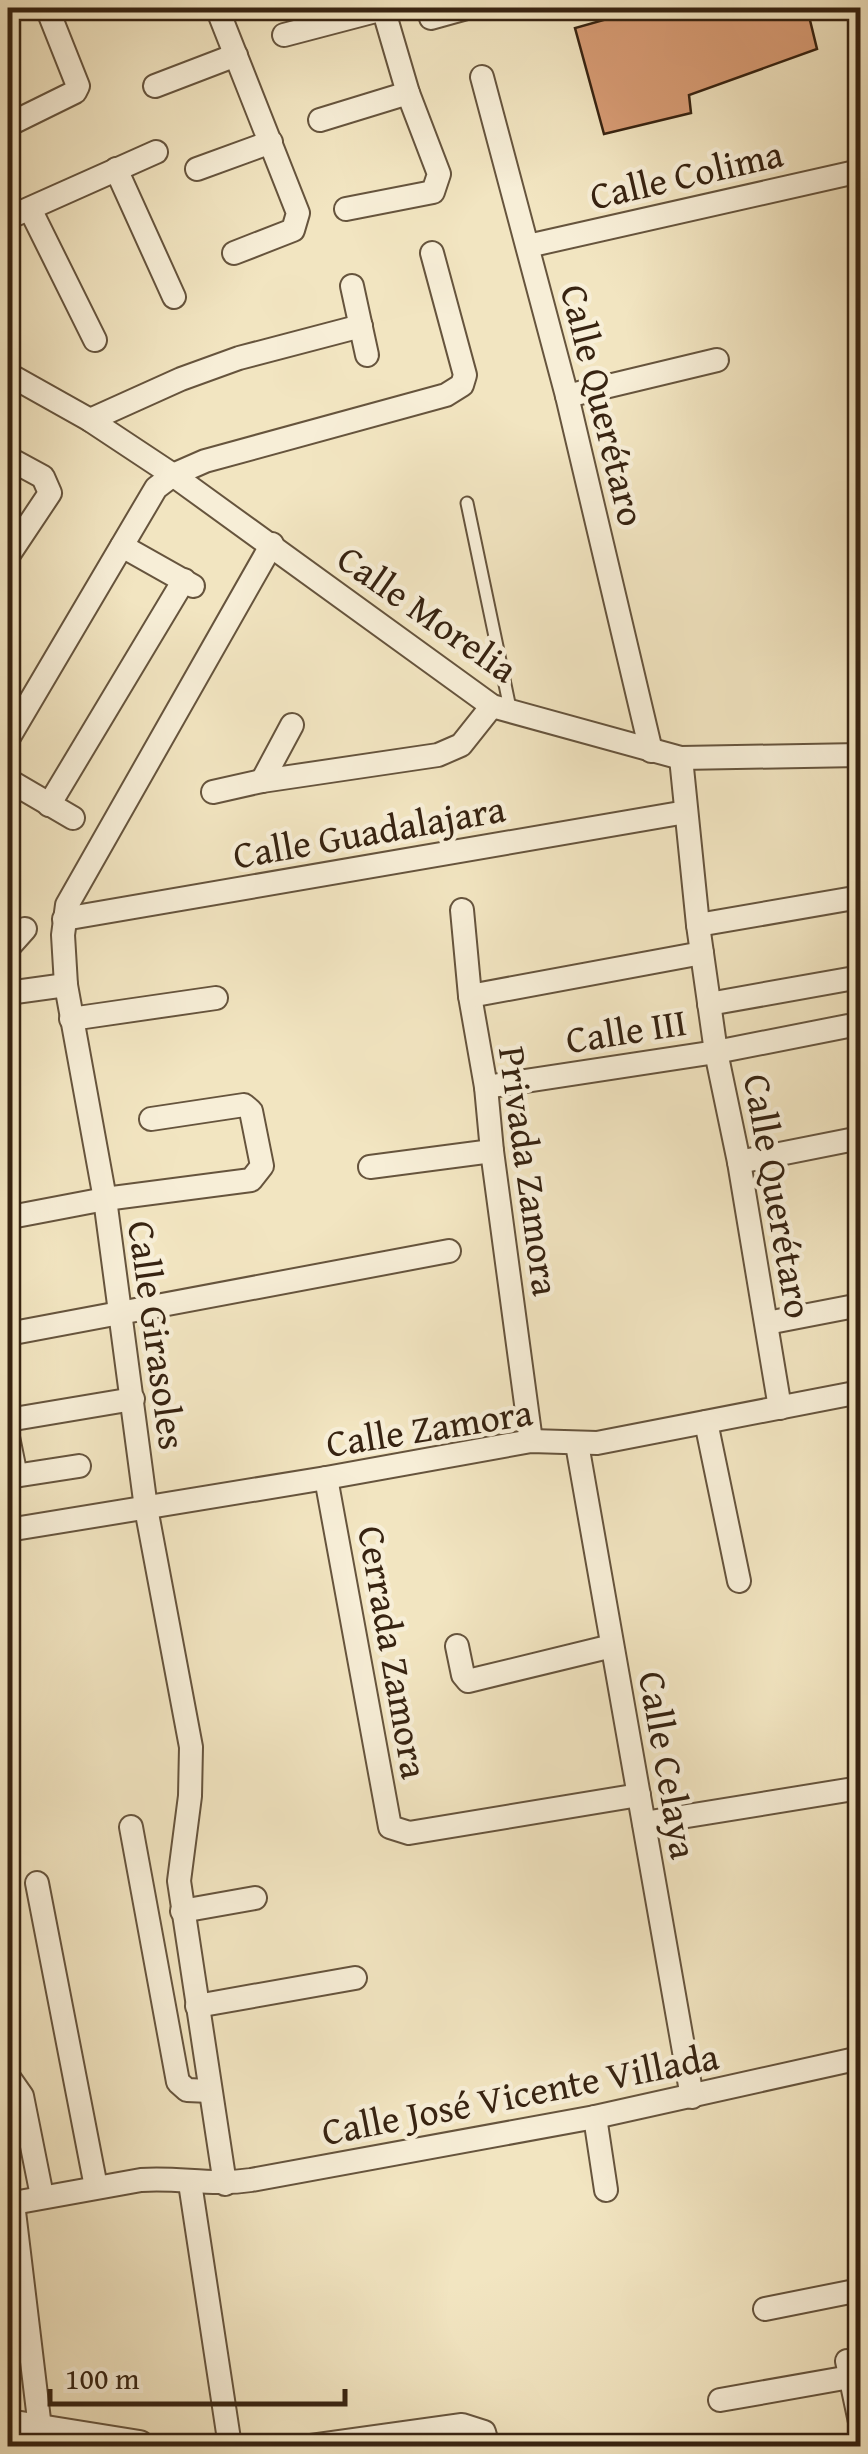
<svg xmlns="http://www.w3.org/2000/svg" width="868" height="2454" viewBox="0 0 868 2454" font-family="'Gentium Book Plus',serif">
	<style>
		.building { fill: #d89c75; stroke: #372311; stroke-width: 2.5 }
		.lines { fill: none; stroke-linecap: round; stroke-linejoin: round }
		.service-casing { stroke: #66543d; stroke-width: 15 }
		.minor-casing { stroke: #66543d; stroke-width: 26 }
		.tertiary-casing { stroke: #66543d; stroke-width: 34 }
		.service { stroke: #f7eed7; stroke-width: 11 }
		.minor { stroke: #f7eed7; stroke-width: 22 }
		.tertiary { stroke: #f7eed7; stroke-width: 30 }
		.labels { text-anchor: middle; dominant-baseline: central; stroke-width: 9; stroke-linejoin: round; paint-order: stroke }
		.street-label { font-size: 38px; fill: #372311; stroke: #f7eed7 }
	</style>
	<rect width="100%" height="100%" fill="#f2e5c1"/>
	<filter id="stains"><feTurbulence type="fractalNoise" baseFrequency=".002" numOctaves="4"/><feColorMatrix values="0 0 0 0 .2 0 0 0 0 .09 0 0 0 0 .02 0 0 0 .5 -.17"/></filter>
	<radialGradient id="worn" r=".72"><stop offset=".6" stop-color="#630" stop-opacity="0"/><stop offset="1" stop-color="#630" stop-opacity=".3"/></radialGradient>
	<path class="building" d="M646 8H807L817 49 689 95 691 113 604 134 575 28Z"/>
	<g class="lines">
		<g class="service-casing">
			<path id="service" d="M467 503 511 713"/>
		</g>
		<g class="minor-casing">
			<g id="minor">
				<path d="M217 8 298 213 293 230 234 253"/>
				<path d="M431 18 467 8"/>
				<path d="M284 35 383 9"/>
				<path d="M482 77 567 396 651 751"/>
				<path d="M155 86 236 55"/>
				<path d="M320 120 408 93"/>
				<path d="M8 125 75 92 78 86 47 8"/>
				<path d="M116 169 174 297"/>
				<path d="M197 169 271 142"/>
				<path d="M30 209 95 340"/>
				<path d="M346 209 433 192 439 174 408 93 383 8"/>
				<path d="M8 218 156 152"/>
				<path d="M528 246 860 171"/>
				<path d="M352 286 367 355"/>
				<path d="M8 374 90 420 173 475 492 706 681 758 860 755"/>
				<path d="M567 396 717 360"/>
				<path d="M90 420 181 379 239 358 361 326"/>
				<path d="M8 458 43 477 50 493 8 556"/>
				<path d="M122 546 193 586"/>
				<path d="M8 739 156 488 173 475 205 461 446 395 462 385 465 375 432 253"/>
				<path d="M681 758 698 925 716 1052 739 1162 780 1408"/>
				<path d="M8 780 73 818"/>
				<path d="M262 781 292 725"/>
				<path d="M213 792 262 781 438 755 461 745 492 706"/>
				<path d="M49 805 184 580"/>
				<path d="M462 910 470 996 486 1087 492 1151 531 1441"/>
				<path d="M64 919 686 812"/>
				<path d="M698 925 860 897"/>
				<path d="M8 948 25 929"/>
				<path d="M8 993 66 985"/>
				<path d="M470 996 702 953"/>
				<path d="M709 1004 849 979"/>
				<path d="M71 1019 216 998"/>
				<path d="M486 1087 716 1052 848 1026"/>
				<path d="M739 1162 860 1138"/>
				<path d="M370 1167 492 1151"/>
				<path d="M16 1216 105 1199 251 1180 262 1166 251 1111 244 1105 151 1119"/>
				<path d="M767 1323 860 1305"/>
				<path d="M8 1334 449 1251"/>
				<path d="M8 1420 133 1399"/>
				<path d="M706 1422 739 1581"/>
				<path d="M8 1437 16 1476"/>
				<path d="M577 1444 692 2097"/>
				<path d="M8 1477 79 1466"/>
				<path d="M326 1478 390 1827 409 1833 639 1795"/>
				<path d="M8 1530 326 1478 531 1441 597 1443 860 1392"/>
				<path d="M457 1646 463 1675 468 1681 612 1646"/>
				<path d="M644 1823 860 1788"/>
				<path d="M131 1827 178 2082 187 2090 210 2091"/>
				<path d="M37 1883 96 2187"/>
				<path d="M182 1911 255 1898"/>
				<path d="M197 2006 355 1978"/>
				<path d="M8 2076 22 2096 42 2196"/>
				<path d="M595 2117 606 2190"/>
				<path d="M190 2183 230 2446"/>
				<path d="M225 2184 179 1881 190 1796 191 1747 146 1508 105 1199 66 985 63 935 67 905 272 544"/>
				<path d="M13 2203 40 2428"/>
				<path d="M8 2204 141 2180C179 2177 211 2186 251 2180L595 2117 860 2058"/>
				<path d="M765 2309 860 2290"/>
				<path d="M847 2361 860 2422"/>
				<path d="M720 2400 850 2377"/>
				<path d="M311 2446 462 2425 484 2432 488 2446"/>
			</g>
		</g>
		<g class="tertiary-casing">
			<path id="tertiary" d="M8 2425 139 2446"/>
		</g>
		<use href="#service" class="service"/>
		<use href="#minor" class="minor"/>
		<use href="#tertiary" class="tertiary"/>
	</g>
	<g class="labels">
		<g class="street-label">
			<text transform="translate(686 174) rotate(-13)">Calle Colima</text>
			<text transform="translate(604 405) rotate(76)">Calle Querétaro</text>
			<text transform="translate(428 613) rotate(35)">Calle Morelia</text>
			<text transform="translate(369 831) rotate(-10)">Calle Guadalajara</text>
			<text transform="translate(626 1030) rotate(-9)">Calle III</text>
			<text transform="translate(530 1171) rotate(82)">Privada Zamora</text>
			<text transform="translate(779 1196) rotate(80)">Calle Querétaro</text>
			<text transform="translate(158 1335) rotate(82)">Calle Girasoles</text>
			<text transform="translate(429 1427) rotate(-9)">Calle Zamora</text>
			<text transform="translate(394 1652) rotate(80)">Cerrada Zamora</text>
			<text transform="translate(669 1765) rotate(80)">Calle Celaya</text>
			<text transform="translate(520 2093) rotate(-11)">Calle José Vicente Villada</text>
		</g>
	</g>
	<rect width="868" height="2454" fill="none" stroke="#f2e5c1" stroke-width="40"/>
	<rect x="10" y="10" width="848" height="2434" fill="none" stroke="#372311" stroke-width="5"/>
	<rect x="20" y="20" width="828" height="2414" fill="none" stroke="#372311" stroke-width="2.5"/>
	<path d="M50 2389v15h295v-15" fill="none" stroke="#372311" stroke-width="5"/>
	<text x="65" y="2389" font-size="30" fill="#372311" stroke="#f7eed7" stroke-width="8" paint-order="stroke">100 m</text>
	<rect width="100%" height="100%" filter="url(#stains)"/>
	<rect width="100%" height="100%" fill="url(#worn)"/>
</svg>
